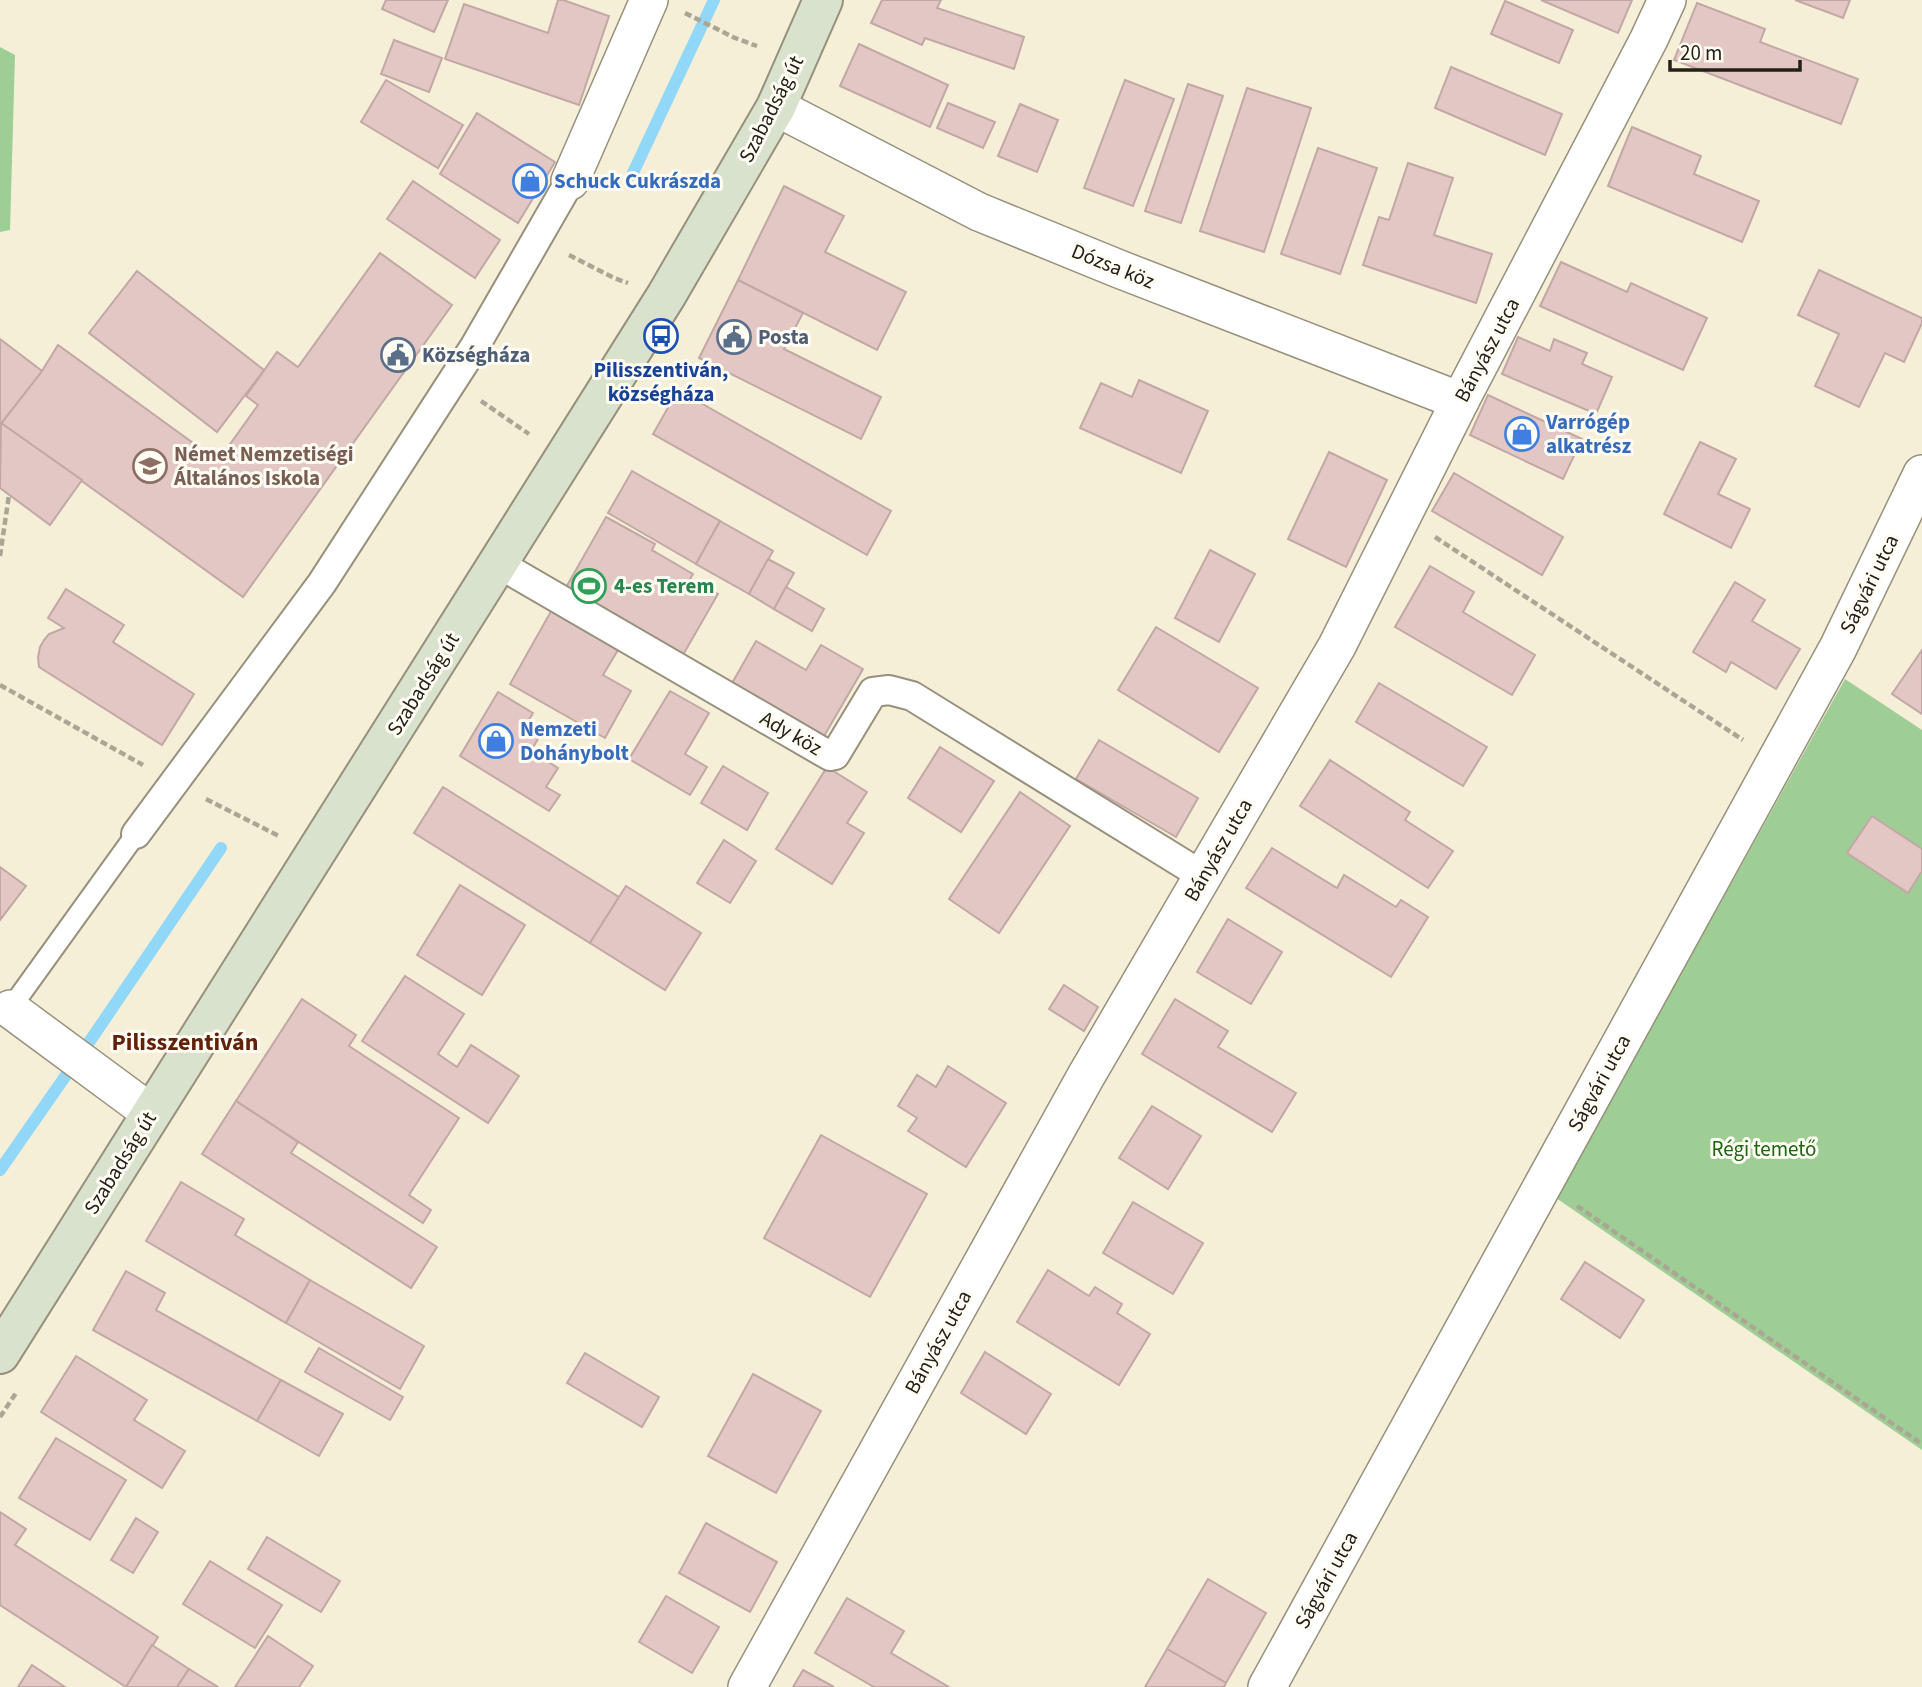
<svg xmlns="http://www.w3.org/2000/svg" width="1922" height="1687" viewBox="0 0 1922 1687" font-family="'Source Sans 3',sans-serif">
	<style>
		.green { fill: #9ece95 }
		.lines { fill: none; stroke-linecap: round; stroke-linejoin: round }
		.stream { stroke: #91d7f8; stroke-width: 12 }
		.building { fill: #e2c7c4; stroke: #c2a8a5; stroke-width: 2 }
		.service-casing { stroke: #97907c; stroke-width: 23 }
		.pedestrian-casing { stroke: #97907c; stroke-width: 32 }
		.minor-casing { stroke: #97907c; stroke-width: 40 }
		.secondary-casing { stroke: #97907c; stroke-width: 42 }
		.path { stroke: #aba694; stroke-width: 4.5; stroke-dasharray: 7 3.5; stroke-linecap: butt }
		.service { stroke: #fff; stroke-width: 19 }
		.pedestrian { stroke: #fff; stroke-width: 28 }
		.minor { stroke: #fff; stroke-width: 37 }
		.secondary { stroke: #d8e2cd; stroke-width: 38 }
		.labels { text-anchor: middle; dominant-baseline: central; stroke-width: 6; stroke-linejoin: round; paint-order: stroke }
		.street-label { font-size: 21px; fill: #222017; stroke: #fffcf3 }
		.shop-label { font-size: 21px; font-weight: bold; fill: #366cbe; stroke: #fffcf3; text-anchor: start }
		.service-label { font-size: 21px; font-weight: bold; fill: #4e5e75; stroke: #fffcf3; text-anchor: start }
		.transit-label { font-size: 21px; font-weight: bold; fill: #164399; stroke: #fffcf3 }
		.education-label { font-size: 21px; font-weight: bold; fill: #785e54; stroke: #fffcf3; text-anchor: start }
		.leisure-label { font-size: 21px; font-weight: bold; fill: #27864d; stroke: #fffcf3; text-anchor: start }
		.park-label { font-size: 21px; fill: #1f6612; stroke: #fffcf3 }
		.quarter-label { font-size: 24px; font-weight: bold; fill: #62210a; stroke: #fffcf3 }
	</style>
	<rect width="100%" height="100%" fill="#f6efd8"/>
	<g class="green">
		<path d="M0 47 15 55 10 230 0 232Z"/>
		<path d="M1845 679 1922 730V1450L1556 1198Z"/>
	</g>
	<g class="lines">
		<g class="stream">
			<path d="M632 175 714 0"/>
			<path d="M0 1170 94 1035 221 848"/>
		</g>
	</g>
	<g class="building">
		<path d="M386 0H448L434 32 382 9Z"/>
		<path d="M558 0H563L609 16 579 105 445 59 464 4 548 33Z"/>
		<path d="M882 0H941L937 8 1024 37 1014 69 925 38 922 45 871 23Z"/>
		<path d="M1541 0H1632L1618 33Z"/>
		<path d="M1795 0H1850L1843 18Z"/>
		<path d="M1505 1 1573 30 1559 63 1491 34Z"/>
		<path d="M1697 3 1765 29 1760 42 1858 79 1841 124 1674 60Z"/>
		<path d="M394 40 442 58 429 92 381 74Z"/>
		<path d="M859 44 948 85 930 127 840 86Z"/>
		<path d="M1451 67 1562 114 1545 155 1435 108Z"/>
		<path d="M386 80 463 125 438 168 361 122Z"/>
		<path d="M1125 80 1174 99 1133 206 1084 188Z"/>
		<path d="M1188 84 1223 96 1181 223 1145 211Z"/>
		<path d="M1247 88 1311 108 1264 252 1200 231Z"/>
		<path d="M948 103 995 122 983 148 937 128Z"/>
		<path d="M1020 104 1058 120 1037 172 998 156Z"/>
		<path d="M477 113 555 162 518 223 440 174Z"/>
		<path d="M1632 127 1701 156 1694 174 1759 201 1742 242 1608 186Z"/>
		<path d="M1318 148 1377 168 1340 274 1281 254Z"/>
		<path d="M1408 163 1453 178 1434 235 1492 254 1476 303 1363 265 1379 217 1389 220Z"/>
		<path d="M413 181 500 240 475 278 387 219Z"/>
		<path d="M784 186 844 216 825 252 906 292 877 350 738 280Z"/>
		<path d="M380 253 452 305 243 597 1 423 42 371 58 345 218 461 258 405 246 396 277 352 298 367Z"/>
		<path d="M1561 262 1627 292 1631 283 1707 318 1683 370 1540 306Z"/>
		<path d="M1819 270 1922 318V323L1904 362 1885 353 1859 407 1815 386 1839 334 1798 315Z"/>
		<path d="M137 271 264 370 217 432 89 333Z"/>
		<path d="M738 280 803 313 784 349 881 397 861 439 699 358Z"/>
		<path d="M1518 337 1550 351 1554 339 1587 353 1582 364 1612 377 1596 414 1502 374Z"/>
		<path d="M0 339 42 371 0 425Z"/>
		<path d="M1139 380 1208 411 1181 473 1080 428 1101 383 1132 397Z"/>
		<path d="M678 390 891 511 867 555 653 434Z"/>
		<path d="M1488 395 1582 439 1563 479 1470 435Z"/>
		<path d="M1 423 82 480 50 525 0 488Z"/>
		<path d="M1700 442 1736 459 1718 494 1750 509 1731 548 1664 514Z"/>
		<path d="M1329 452 1387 480 1346 567 1288 539Z"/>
		<path d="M632 471 720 521 696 564 608 513Z"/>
		<path d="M1454 473 1563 537 1542 575 1432 511Z"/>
		<path d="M606 517 655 544 652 550 693 574 690 579 718 594 683 655 565 589Z"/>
		<path d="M720 521 773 551 749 594 696 564Z"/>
		<path d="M1210 550 1255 574 1219 642 1175 618Z"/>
		<path d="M768 559 794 573 774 609 749 594Z"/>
		<path d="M1430 566 1474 592 1463 612 1535 655 1512 695 1395 627Z"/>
		<path d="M1735 582 1765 600 1752 621 1800 649 1776 689 1731 662 1726 672 1693 652Z"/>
		<path d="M786 587 824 609 812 631 774 609Z"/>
		<path d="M66 589 124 625 113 642 194 694 162 745 39 667 38 657 40 647 44 640 49 634 64 628 48 618Z"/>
		<path d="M554 606 621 645 603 675 631 691 605 738 510 684Z"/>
		<path d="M1156 627 1258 688 1219 752 1118 690Z"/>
		<path d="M756 641 806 670 821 645 863 669 823 738 731 685Z"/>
		<path d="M1922 650V714L1892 694Z"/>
		<path d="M1379 683 1487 747 1463 786 1356 722Z"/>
		<path d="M670 691 709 713 685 754 707 767 690 795 629 759Z"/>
		<path d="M498 692 533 713 524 728 539 737 531 751 558 768 546 787 560 795 549 811 460 756Z"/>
		<path d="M1099 740 1198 798 1176 837 1076 779Z"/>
		<path d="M940 747 994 781 961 832 908 798Z"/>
		<path d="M1330 760 1410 812 1405 820 1453 851 1428 888 1300 806Z"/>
		<path d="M723 766 768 793 747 830 701 803Z"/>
		<path d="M827 767 867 792 847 823 864 833 832 884 776 849Z"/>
		<path d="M443 787 619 897 590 943 414 833Z"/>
		<path d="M1020 792 1070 826 999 933 949 899Z"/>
		<path d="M1872 816 1922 849V871L1908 893 1847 853Z"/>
		<path d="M724 840 756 861 730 903 697 883Z"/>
		<path d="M1272 848 1337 888 1344 875 1396 907 1401 900 1428 917 1391 977 1246 888Z"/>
		<path d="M0 867 26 886 0 920Z"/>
		<path d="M460 885 525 925 482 995 417 955Z"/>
		<path d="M626 886 701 933 665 990 590 943Z"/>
		<path d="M1228 919 1282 952 1251 1004 1197 972Z"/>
		<path d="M405 976 464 1014 438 1054 457 1067 471 1045 519 1076 488 1123 362 1041Z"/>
		<path d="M1064 985 1098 1007 1084 1031 1049 1009Z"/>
		<path d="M302 999 356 1035 349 1046 459 1118 409 1195 431 1210 423 1223 236 1101Z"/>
		<path d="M1175 999 1228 1031 1218 1047 1296 1093 1272 1132 1142 1054Z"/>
		<path d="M948 1066 1006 1103 966 1167 908 1131 917 1118 898 1106 917 1075 936 1087Z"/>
		<path d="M236 1101 298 1142 291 1153 437 1247 411 1288 202 1154Z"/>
		<path d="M1152 1106 1201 1136 1168 1189 1119 1158Z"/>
		<path d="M821 1135 927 1194 870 1297 764 1238Z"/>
		<path d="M181 1182 244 1219 235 1235 310 1280 286 1323 146 1241Z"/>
		<path d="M1133 1202 1203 1243 1173 1294 1103 1253Z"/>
		<path d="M1585 1262 1644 1300 1620 1338 1561 1299Z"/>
		<path d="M1048 1270 1089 1296 1095 1287 1122 1304 1117 1313 1150 1334 1119 1385 1017 1322Z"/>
		<path d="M126 1271 165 1293 156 1310 281 1380 257 1421 93 1330Z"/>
		<path d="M310 1280 424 1346 400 1389 286 1323Z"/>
		<path d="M319 1348 403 1397 390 1420 305 1372Z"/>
		<path d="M985 1352 1051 1394 1026 1434 961 1393Z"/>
		<path d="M585 1353 659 1397 642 1427 567 1383Z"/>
		<path d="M76 1356 147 1400 134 1420 185 1451 162 1488 41 1412Z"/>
		<path d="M753 1374 821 1411 776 1493 708 1456Z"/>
		<path d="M281 1380 343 1414 319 1456 257 1421Z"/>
		<path d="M56 1438 126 1480 90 1540 19 1498Z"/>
		<path d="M0 1512 26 1529 15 1545 158 1637 126 1687 0 1605Z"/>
		<path d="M136 1518 158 1532 133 1573 111 1560Z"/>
		<path d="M706 1523 777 1562 750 1612 679 1573Z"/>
		<path d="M267 1537 340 1581 321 1612 248 1569Z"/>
		<path d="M210 1561 282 1605 255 1648 183 1604Z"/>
		<path d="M1208 1579 1266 1613 1226 1683 1167 1649Z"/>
		<path d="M666 1596 719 1627 692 1673 639 1642Z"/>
		<path d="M847 1598 904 1631 891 1653 949 1687H874L815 1653Z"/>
		<path d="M268 1636 313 1666 299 1687H235Z"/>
		<path d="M152 1645 189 1669 177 1687H126Z"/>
		<path d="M1167 1649 1226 1683 1224 1687H1145Z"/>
		<path d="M32 1665 65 1687H18Z"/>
		<path d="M189 1669 218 1687H177Z"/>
		<path d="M803 1670 834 1687H793Z"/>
	</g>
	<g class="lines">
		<g class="service-casing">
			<path id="service" d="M5 1004 10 1009 136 834"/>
		</g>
		<g class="pedestrian-casing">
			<g id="pedestrian">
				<path d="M499 564 830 756 835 755 873 692 889 690 912 696 1203 876"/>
				<path d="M136 834 322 583 475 346 570 181"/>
			</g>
		</g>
		<g class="minor-casing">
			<g id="minor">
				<path d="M776 107 979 212 1119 269 1460 401"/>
				<path d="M570 181 649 0"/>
				<path d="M10 1009 151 1113"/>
				<path d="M747 1687 1086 1076 1337 646 1460 401 1649 39 1667 0"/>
				<path d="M1267 1687 1838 648 1922 474"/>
			</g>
		</g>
		<g class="secondary-casing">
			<path id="secondary" d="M0 1354 666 296 776 107 823 0"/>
		</g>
		<g class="path">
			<path d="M685 13 735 38 757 46"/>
			<path d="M569 255 614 278 628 283"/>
			<path d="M481 401 529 434"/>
			<path d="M1435 537 1743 740"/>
			<path d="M0 556 9 495"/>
			<path d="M0 685 143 765"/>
			<path d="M206 799 279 836"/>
			<path d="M1577 1206 1922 1444"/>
			<path d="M0 1417 16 1393"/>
		</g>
		<use href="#service" class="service"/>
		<use href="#pedestrian" class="pedestrian"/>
		<use href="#minor" class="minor"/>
		<use href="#secondary" class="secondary"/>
	</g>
	<defs>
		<g id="shop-ring" transform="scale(1.75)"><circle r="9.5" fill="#fffcf3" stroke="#3f7fe0" stroke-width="1.5"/><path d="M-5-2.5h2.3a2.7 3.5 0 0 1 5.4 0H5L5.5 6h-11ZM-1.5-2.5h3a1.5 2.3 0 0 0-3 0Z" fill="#3f7fe0"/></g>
		<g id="bus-ring" transform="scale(1.75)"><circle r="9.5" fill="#fffcf3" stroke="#1a4fb4" stroke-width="1.5"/><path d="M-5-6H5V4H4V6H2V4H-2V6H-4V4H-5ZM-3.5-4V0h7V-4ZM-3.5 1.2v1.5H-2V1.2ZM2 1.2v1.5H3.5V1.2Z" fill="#1a4fb4"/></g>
		<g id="civic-ring" transform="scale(1.75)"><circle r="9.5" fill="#fffcf3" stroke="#5c6f8a" stroke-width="1.5"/><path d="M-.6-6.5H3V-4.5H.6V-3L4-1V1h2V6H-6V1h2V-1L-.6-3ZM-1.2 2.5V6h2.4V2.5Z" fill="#5c6f8a"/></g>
		<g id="school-ring" transform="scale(1.75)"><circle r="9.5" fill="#fffcf3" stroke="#8d6e63" stroke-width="1.5"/><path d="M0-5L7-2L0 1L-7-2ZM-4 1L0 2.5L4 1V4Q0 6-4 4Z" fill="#8d6e63"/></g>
		<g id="stadium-ring" transform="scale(1.75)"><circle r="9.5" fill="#fffcf3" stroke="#2e9e5b" stroke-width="1.5"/><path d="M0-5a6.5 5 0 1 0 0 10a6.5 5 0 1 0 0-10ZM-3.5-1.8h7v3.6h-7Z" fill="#2e9e5b"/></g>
	</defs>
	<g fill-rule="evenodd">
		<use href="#shop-ring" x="530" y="181"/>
		<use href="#bus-ring" x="661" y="336"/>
		<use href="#civic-ring" x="734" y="337"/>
		<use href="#civic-ring" x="398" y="355"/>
		<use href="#shop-ring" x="1522" y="434"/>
		<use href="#school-ring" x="150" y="466"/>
		<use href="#stadium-ring" x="589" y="586"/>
		<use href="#shop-ring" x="496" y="741"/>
	</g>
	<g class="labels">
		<g class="street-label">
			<text transform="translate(771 109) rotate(-63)">Szabadság út</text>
			<text transform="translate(1113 266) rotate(22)">Dózsa köz</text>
			<text transform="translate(1487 350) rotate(-62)">Bányász utca</text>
			<text transform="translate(1869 584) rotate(-64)">Ságvári utca</text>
			<text transform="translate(423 684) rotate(-58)">Szabadság út</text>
			<text transform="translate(791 733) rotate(30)">Ady köz</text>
			<text transform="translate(1218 850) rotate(-60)">Bányász utca</text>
			<text transform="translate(1599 1083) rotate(-61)">Ságvári utca</text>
			<text transform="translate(120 1163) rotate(-58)">Szabadság út</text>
			<text transform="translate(938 1342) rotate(-61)">Bányász utca</text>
			<text transform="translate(1326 1580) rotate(-61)">Ságvári utca</text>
		</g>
		<g class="shop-label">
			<text x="554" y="181">Schuck Cukrászda</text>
			<text x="1546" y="422">Varrógép<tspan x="1546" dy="24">alkatrész</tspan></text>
			<text x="520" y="729">Nemzeti<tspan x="520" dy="24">Dohánybolt</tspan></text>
		</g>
		<g class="service-label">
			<text x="758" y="337">Posta</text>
			<text x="422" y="355">Községháza</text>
		</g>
		<g class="transit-label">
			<text x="661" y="370">Pilisszentiván,<tspan x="661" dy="24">községháza</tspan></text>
		</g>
		<g class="education-label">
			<text x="174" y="454">Német Nemzetiségi<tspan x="174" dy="24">Általános Iskola</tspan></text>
		</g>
		<g class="leisure-label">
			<text x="614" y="586">4-es Terem</text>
		</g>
		<g class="park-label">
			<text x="1764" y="1149">Régi temető</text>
		</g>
		<g class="quarter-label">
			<text x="185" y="1042">Pilisszentiván</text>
		</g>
	</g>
	<path d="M1670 60v10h130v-10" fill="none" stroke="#222017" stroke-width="3.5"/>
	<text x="1680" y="60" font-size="21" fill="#222017" stroke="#fffcf3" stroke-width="5" paint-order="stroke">20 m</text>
</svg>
